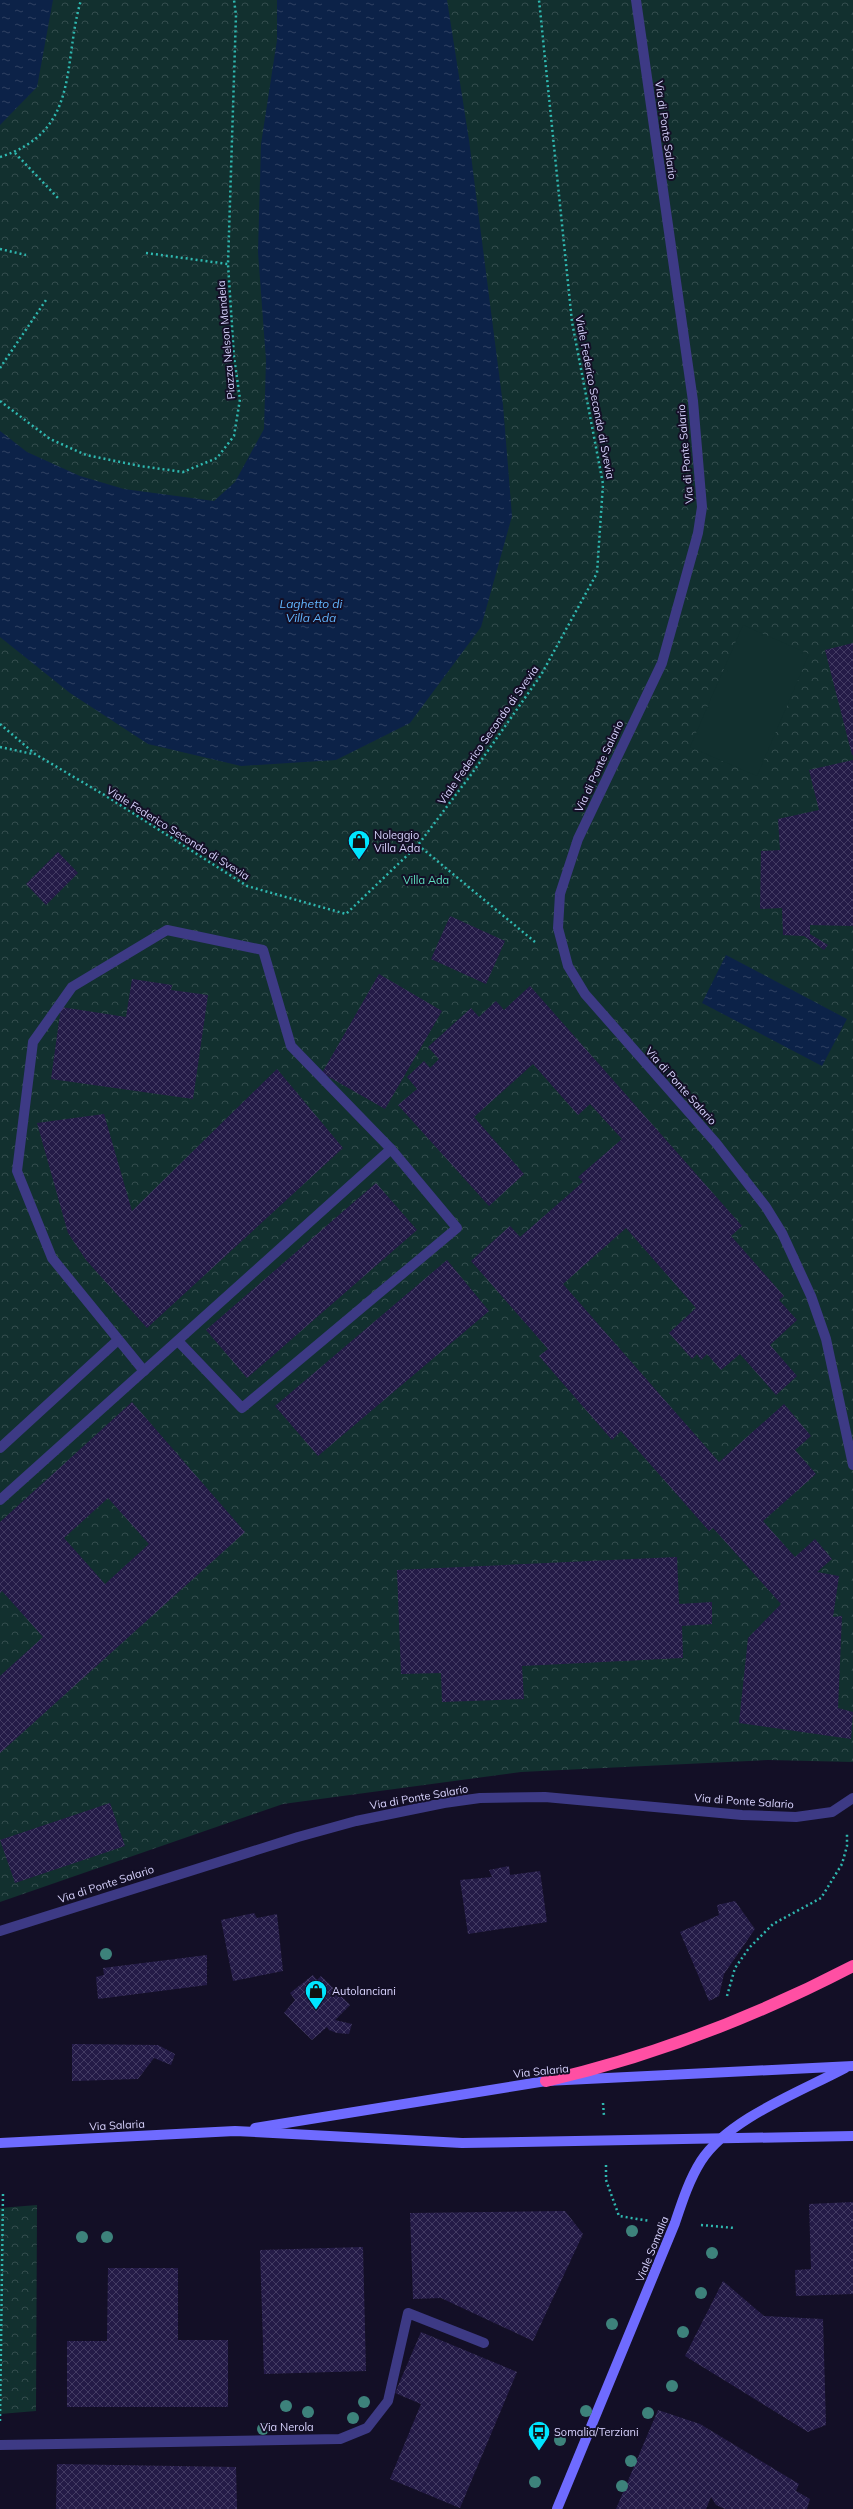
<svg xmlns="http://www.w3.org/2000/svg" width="853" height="2509" viewBox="0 0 853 2509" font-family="Mulish,sans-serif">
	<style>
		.forest { fill: url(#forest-crowns) }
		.pitch { fill: #12302f }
		.water { fill: url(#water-ripples) }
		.building { fill: url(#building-cross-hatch); fill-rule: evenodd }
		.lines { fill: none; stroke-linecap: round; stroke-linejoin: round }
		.path { stroke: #2fb8b0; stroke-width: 2.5; stroke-dasharray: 2 3; stroke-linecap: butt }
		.lane { stroke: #3d3a85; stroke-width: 10 }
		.street { stroke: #3d3a85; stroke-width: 10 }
		.secondary { stroke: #6f6bff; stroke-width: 10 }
		.highway { stroke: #ff4fa3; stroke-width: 12 }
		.tree { fill: #3d827b }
		.labels { text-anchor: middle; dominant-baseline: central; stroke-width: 4; stroke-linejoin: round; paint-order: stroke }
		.street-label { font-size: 11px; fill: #d9d4ff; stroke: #130f26 }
		.poi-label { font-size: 11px; fill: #d9d4ff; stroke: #130f26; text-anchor: start }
		.park-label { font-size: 11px; fill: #5fe0c0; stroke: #130f26 }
		.water-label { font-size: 12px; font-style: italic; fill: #62b6ff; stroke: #130f26 }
	</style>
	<defs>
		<pattern id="forest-crowns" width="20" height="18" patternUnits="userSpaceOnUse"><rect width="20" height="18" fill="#12302f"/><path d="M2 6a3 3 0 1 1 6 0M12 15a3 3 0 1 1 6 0" fill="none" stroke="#344d4e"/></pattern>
		<pattern id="water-ripples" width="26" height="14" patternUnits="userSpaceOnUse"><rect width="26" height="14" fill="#0c2248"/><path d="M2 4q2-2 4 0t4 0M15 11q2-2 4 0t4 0" fill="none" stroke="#2f4163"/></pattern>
		<pattern id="building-cross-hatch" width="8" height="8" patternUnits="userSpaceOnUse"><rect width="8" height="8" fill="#241b47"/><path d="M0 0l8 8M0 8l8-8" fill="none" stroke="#433b63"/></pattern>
	</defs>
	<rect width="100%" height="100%" fill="#130f26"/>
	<g class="forest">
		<path d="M0 0H853V1762L768 1760 521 1772 283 1804 0 1902Z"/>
		<path d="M37 2205 36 2411 0 2414V2208Z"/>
	</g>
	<path class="pitch" d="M743 625 809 654 757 776 690 747Z"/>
	<g class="water">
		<path d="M0 0H53L37 87 0 125Z"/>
		<path d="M277 0H447L469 140 503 405 512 516 481 627 410 723 336 760 241 766 148 744 70 693 0 637V431L27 452 80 476 124 489 214 501 235 482 264 429 266 360 258 252 261 144 277 40Z"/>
		<path d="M726 955 847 1019 822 1066 702 1003Z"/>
	</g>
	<g class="building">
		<path d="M853 643V755H852L825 650Z"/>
		<path d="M853 760V926L810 925V934L828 945 824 950 804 936 783 935 782 908 760 909 761 851 780 850 778 819 819 810 809 770Z"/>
		<path d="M58 852 78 873 46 905 26 884Z"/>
		<path d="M450 916 505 941 486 984 431 959Z"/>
		<path d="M379 974 442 1011 385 1109 322 1073Z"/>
		<path d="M132 979 172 985 171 990 208 995 193 1099 51 1079 61 1007 126 1017Z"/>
		<path d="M530 986 742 1226 731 1236 784 1296 779 1300 797 1320 770 1345 797 1376 776 1395 740 1354 721 1370 707 1354 701 1360 697 1354 692 1359 669 1333 696 1308 626 1228 563 1284 719 1462 784 1404 811 1436 795 1450 816 1474 763 1521 795 1557 815 1539 832 1559 817 1572 839 1576 833 1617 842 1616 838 1708 853 1712 851 1739 739 1723 748 1638 781 1604 713 1528 709 1531 621 1431 612 1440 539 1356 548 1349 471 1261 510 1226 520 1237 583 1182 578 1177 622 1139 590 1104 578 1115 533 1064 474 1117 524 1174 489 1206 398 1105 417 1089 407 1077 424 1061 430 1068 439 1059 428 1047 471 1008 479 1017 496 1001 504 1010Z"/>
		<path d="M277 1069 343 1148 147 1328 86 1260 68 1233 37 1123 104 1114 132 1211Z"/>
		<path d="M376 1183 417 1230 247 1378 206 1330Z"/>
		<path d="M447 1260 489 1311 318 1456 275 1406Z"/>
		<path d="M132 1402 245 1532 0 1753V1676L43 1637 2 1591 0 1593V1522ZM108 1498 149 1544 105 1584 64 1538Z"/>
		<path d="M677 1557 679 1604 712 1602V1624L682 1626 683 1658 522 1666 524 1699 442 1702 441 1673 401 1674 397 1570Z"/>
		<path d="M110 1803 125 1846 15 1883 0 1840Z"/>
		<path d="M509 1866 510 1875 540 1871 547 1922 468 1934 460 1880 492 1877 489 1870Z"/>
		<path d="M735 1901 755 1929 724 1974 719 1996 709 2001 680 1932 719 1915 717 1905Z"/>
		<path d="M254 1913 257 1918 277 1914 283 1971 233 1981 221 1920Z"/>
		<path d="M207 1955V1985L98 1999 96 1977 104 1975 103 1968Z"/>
		<path d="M313 1975 317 1980 321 1976 350 2005 335 2020 352 2024 349 2034 337 2033 329 2030 327 2027 312 2040 284 2013 295 2000 290 1993Z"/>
		<path d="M72 2044 158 2045 175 2054 171 2065 154 2058 138 2079 72 2081Z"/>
		<path d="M853 2202V2294L796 2296 795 2270 811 2269 809 2204Z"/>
		<path d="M565 2211 583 2234 533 2341 441 2298 413 2299 410 2213Z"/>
		<path d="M363 2247 366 2371 264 2374 260 2250Z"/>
		<path d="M108 2268H178V2340H228V2407H67V2341H107Z"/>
		<path d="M723 2281 764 2316 823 2319 826 2425 808 2432 685 2356Z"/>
		<path d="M421 2332 517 2372 460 2508 390 2479 421 2404 395 2393Z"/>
		<path d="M658 2410 700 2424 799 2484 796 2491 810 2499 807 2509H725L716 2505 711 2497 706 2509H616Z"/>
		<path d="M57 2464 236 2467 237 2509H56Z"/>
	</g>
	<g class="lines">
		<g class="path">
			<path d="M15 153 58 198"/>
			<path d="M0 157C81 131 62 64 81 0"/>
			<path d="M0 249 26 255"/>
			<path d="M146 253 228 264"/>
			<path d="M0 368 46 300"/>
			<path d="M0 401 50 439 86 455 140 466 183 472 217 458 234 436 240 399 234 357 228 264 236 15 234 0"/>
			<path d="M0 724 35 754 106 796 247 886 346 914 418 845 473 772 541 675 597 573 603 484 572 322 539 0"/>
			<path d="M0 747 33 754"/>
			<path d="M418 845 535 942"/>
			<path d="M727 1996 735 1968 749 1948 773 1924 821 1898 842 1864 847 1846V1832"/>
			<path d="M603 2103 604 2116"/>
			<path d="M606 2165V2180L619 2216 650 2221"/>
			<path d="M701 2225 735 2228"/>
			<path d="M0 2421 3 2193"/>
		</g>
		<g class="lane">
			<path d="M144 1371 52 1258 17 1171 33 1042 72 987 167 930 263 950 291 1046 391 1149"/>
			<path d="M0 1448 118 1340"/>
			<path d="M0 1500 391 1149 457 1228 242 1408 178 1341"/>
		</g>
		<g class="street">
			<path d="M636 0 693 401 702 507 698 533 662 663 578 839 560 894 558 928 568 966 585 994 716 1143 766 1207 782 1233 811 1296 826 1339 853 1465"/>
			<path d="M0 1931 298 1837 356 1821 444 1803 480 1798 545 1797 742 1815 796 1817 832 1812 853 1798"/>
			<path d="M0 2445 340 2439 367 2428 388 2401 408 2313 484 2343"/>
		</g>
		<g class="secondary">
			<path d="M255 2128 546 2081 853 2066"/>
			<path d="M0 2143 235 2131 462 2143 853 2136"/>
			<path d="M557 2509 675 2223C682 2202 689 2180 701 2161 728 2119 800 2092 845 2068"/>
		</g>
		<path class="highway" d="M546 2081C654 2056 755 2017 853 1966"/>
	</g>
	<g class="tree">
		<circle cx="106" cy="1954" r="6"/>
		<circle cx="632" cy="2231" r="6"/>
		<circle cx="82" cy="2237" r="6"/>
		<circle cx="107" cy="2237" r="6"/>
		<circle cx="712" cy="2253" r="6"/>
		<circle cx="701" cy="2293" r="6"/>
		<circle cx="612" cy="2324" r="6"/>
		<circle cx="683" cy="2332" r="6"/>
		<circle cx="672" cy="2386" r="6"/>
		<circle cx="364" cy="2402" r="6"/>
		<circle cx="286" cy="2406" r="6"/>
		<circle cx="586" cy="2411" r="6"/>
		<circle cx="308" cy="2412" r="6"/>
		<circle cx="648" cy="2413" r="6"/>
		<circle cx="353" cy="2418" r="6"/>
		<circle cx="263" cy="2429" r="6"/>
		<circle cx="560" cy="2440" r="6"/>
		<circle cx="631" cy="2461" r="6"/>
		<circle cx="535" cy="2482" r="6"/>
		<circle cx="622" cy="2486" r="6"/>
	</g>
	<defs>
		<g id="shop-pin" transform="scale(1.15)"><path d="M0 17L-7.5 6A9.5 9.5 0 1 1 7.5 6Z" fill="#00e5ff" stroke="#130f26"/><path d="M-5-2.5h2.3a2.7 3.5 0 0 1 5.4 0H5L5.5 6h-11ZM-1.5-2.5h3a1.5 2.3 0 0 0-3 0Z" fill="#111"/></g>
		<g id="bus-pin" transform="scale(1.15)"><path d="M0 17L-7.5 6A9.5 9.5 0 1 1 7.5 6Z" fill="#00e5ff" stroke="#130f26"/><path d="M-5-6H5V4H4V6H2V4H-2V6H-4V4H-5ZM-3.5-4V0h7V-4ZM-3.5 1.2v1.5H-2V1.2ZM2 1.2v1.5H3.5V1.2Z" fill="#111"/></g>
	</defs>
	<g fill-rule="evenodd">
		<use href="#shop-pin" x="359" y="841"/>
		<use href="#shop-pin" x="316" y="1991"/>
		<use href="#bus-pin" x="539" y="2432"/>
	</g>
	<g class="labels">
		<g class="street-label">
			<text transform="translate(666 130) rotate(82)">Via di Ponte Salario</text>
			<text transform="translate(226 340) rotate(-95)">Piazza Nelson Mandela</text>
			<text transform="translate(595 397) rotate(79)">Viale Federico Secondo di Svevia</text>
			<text transform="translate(685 454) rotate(-95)">Via di Ponte Salario</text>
			<text transform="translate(488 735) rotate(-55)">Viale Federico Secondo di Svevia</text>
			<text transform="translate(599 766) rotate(-65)">Via di Ponte Salario</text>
			<text transform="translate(178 833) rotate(32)">Viale Federico Secondo di Svevia</text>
			<text transform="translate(681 1086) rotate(48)">Via di Ponte Salario</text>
			<text transform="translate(419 1797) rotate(-10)">Via di Ponte Salario</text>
			<text transform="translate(744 1801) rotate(4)">Via di Ponte Salario</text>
			<text transform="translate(106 1884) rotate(-18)">Via di Ponte Salario</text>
			<text transform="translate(541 2071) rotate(-6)">Via Salaria</text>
			<text transform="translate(117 2125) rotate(-3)">Via Salaria</text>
			<text transform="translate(652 2249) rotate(-68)">Viale Somalia</text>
			<text x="287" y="2427">Via Nerola</text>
		</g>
		<g class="poi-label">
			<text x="374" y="835">Noleggio<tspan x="374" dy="13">Villa Ada</tspan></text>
			<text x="332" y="1991">Autolanciani</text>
			<text x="554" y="2432">Somalia/Terziani</text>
		</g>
		<g class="park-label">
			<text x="426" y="880">Villa Ada</text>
		</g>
		<g class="water-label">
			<text x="311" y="603">Laghetto di<tspan x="311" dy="14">Villa Ada</tspan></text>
		</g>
	</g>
</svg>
